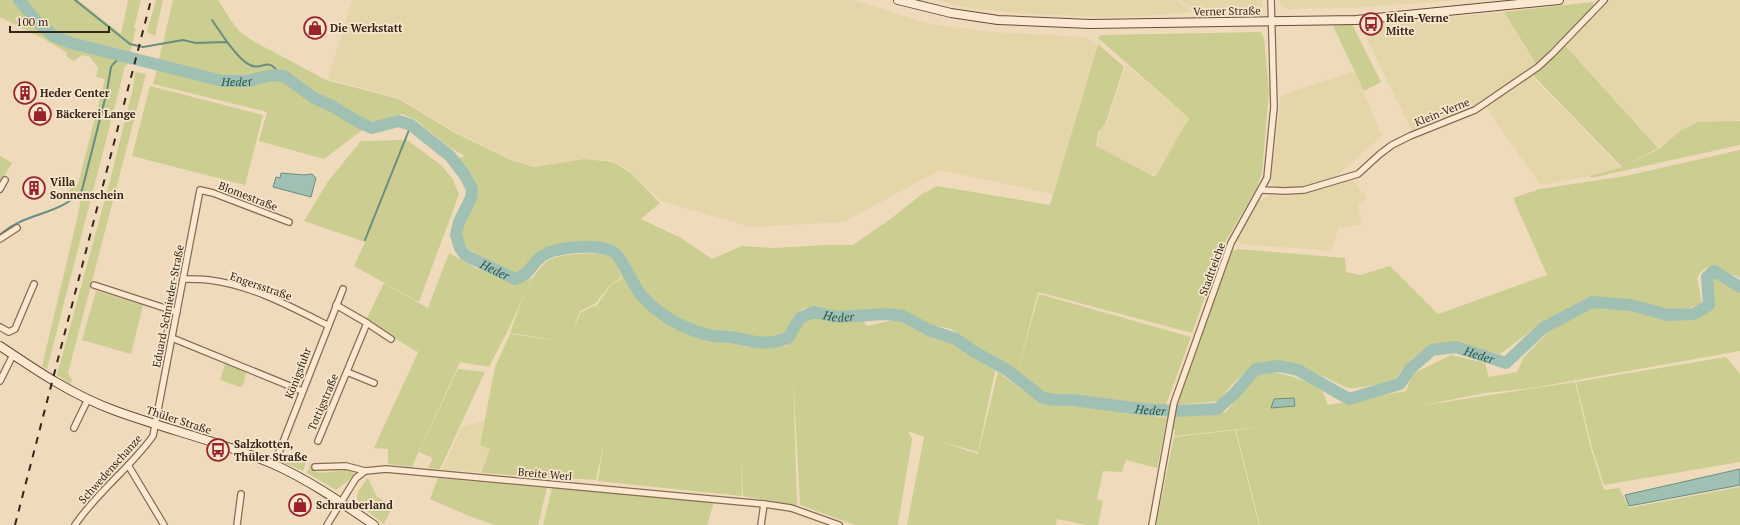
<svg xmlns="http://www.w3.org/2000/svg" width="1740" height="525" viewBox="0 0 1740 525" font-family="'PT Serif',serif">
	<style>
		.farmland { fill: #e5d6aa }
		.green { fill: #cccd90 }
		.water { fill: #a1c0b4; stroke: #688e81 }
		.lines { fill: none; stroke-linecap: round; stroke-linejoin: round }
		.stream { stroke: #688e81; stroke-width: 2 }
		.river { stroke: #a1c0b4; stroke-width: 12 }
		.street-casing { stroke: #876b55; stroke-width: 8 }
		.secondary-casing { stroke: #694c39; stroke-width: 10 }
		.street { stroke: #fae9d0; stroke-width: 5.5 }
		.secondary { stroke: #fae9d0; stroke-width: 8 }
		.rail { stroke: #36251b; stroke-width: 2; stroke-dasharray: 7 7; stroke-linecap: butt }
		.labels { text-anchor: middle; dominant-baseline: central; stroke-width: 3.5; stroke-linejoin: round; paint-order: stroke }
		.street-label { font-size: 11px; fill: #36251b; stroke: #f6e6cc }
		.poi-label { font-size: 11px; font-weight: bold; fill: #36251b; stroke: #f6e6cc; text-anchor: start }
		.water-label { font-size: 12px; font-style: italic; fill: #29564f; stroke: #f6e6cc }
	</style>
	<rect width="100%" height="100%" fill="#efdbbc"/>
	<g class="farmland">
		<path d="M352 0H854L930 24 992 32 1085 37 1097 45 1053 194 940 170 844 222 751 227 661 201 631 172 613 161 584 159 532 166 509 158 455 132 399 98 328 79Z"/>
		<path d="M935 0H1177L1193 12 1146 16 1107 17 1030 14 974 9Z"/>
		<path d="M1180 0H1263L1261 9 1196 13Z"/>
		<path d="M1279 0H1462L1350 8 1285 9 1280 4Z"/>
		<path d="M1608 0H1740V120L1724 122H1698L1680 131 1659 148 1566 45Z"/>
		<path d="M1504 12 1535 64 1473 108 1412 132 1360 25Z"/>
		<path d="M1126 65 1189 118 1155 176 1097 147 1099 132 1107 124Z"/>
		<path d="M1354 71 1364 92 1382 136 1335 177 1302 187 1284 189 1274 186 1271 179 1281 95Z"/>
		<path d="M1530 74 1620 167 1590 176 1540 185 1486 107Z"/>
		<path d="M1346 180 1354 181 1367 198 1358 204 1362 224 1339 228 1331 251 1239 244 1237 240 1259 201 1271 195 1285 196 1304 193Z"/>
		<path d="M484 421 480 445 490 449 480 472 442 470 462 427Z"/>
	</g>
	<g class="green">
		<path d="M0 0H78L121 34 128 0H141L134 28 136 29 127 65 125 66 119 90 47 369 42 366 78 215 82 192 66 195 71 188 78 184 105 79 96 77 98 68 90 57 82 55 74 61 66 56 67 53 44 39 0 17Z"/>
		<path d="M156 0H163L155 36 147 32Z"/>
		<path d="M173 0H218L232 22 240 32 253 41 326 80 399 99 455 133 509 159 533 167 584 159 613 162 631 173 660 203 641 219 681 238 712 259 742 246 773 248 827 245H853L889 220 922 194 937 186 1050 205 1098 44 1124 67 1105 125 1098 132 1096 146 1155 177 1189 118 1098 38 1101 35 1261 32 1264 38 1269 91 1262 173 1257 187 1224 244 1192 333 1038 292 1017 374 1011 368 974 348 961 335 951 329 931 325 906 311 882 309 839 313 812 308 802 309C797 316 792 330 785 335 768 344 726 334 709 329L746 347 786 346 801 324 812 317 835 320 863 321 867 326 889 321 900 320 926 332 952 341 995 371 978 452 939 441 978 454 998 372 1024 391 1045 404 1107 409 1167 418 1157 468 1126 460 1122 472 1103 471 1097 499 1103 501 1098 525H1086L1057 519 1056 525H907L924 437 908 431 912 439 898 525H855L800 505 793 373 797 506 743 496 741 451 733 347 741 450 742 496 598 481 604 441 596 480 481 473 490 449 480 445 495 367 510 334 568 342 510 333C518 313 529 273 548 261 556 256 568 255 578 254 585 254 592 253 599 254 615 257 619 261 621 278L610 285 596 303 580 311 572 332 581 312 596 305 597 308V305L611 285 622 279 618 262 624 259 630 271C627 263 624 255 617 250 602 239 554 243 539 254 533 258 528 266 524 273L515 275 463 246 461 234 476 189 459 158 465 156 449 147 416 120 402 114C361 129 369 119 335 103 328 100 319 98 313 94 304 88 296 78 286 73 278 70 244 79 232 79 209 79 180 69 158 64Z"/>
		<path d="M1593 2V7L1536 64 1504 12Z"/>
		<path d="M1352 24 1381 82 1364 91 1333 26Z"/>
		<path d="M1565 45 1658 148 1627 165 1659 149 1680 131 1698 122 1740 121V145L1591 178 1590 176 1622 167 1532 74Z"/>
		<path d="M157 69C180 75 209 84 233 84 250 84 267 78 285 78L311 100 334 110 358 125 365 128 324 159 259 141 267 112 153 84Z"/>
		<path d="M135 72 146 74 68 373 72 380 70 384 57 375 111 177 133 88Z"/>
		<path d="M150 86 263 115 245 185 132 156Z"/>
		<path d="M407 140 441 165 452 178 459 194 419 302 354 266 365 242 304 221 329 180 361 141Z"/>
		<path d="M1740 150V278C1736 275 1732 275 1728 273 1714 268 1706 262 1697 278L1702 304 1685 309H1668L1629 301 1588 297 1536 327 1500 354C1451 343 1426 332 1394 381 1385 383 1357 389 1349 388 1339 385 1328 378 1318 374 1271 354 1250 359 1219 401L1177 405 1231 252 1238 249 1345 258 1346 272 1360 275 1390 266 1438 314 1547 275 1513 198 1540 189 1625 176Z"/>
		<path d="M0 156 12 163 0 183Z"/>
		<path d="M449 253 476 268 517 283 532 278 511 324 489 367 460 362 412 467 388 464V449L374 448 420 348 417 352 366 320 384 283 428 308Z"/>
		<path d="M1715 277 1740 292V351L1532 388 1485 393 1419 406 1575 382 1591 449 1604 490 1619 488 1629 508 1740 487V525H1260L1236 430 1258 427 1174 436 1175 430 1172 428 1173 417 1226 412C1236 401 1248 380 1261 373 1271 368 1314 382 1322 391 1325 394 1326 401 1328 405L1406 391 1412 374 1451 355 1485 363 1489 377 1517 372 1524 357 1548 332 1593 307 1628 309 1667 318 1694 317 1715 308 1711 280Z"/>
		<path d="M96 291 143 305 131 354 82 340Z"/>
		<path d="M1039 294 1191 337 1166 405C1135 404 1105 400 1074 396 1064 395 1053 398 1044 394 1034 390 1025 381 1017 374Z"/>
		<path d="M1726 357 1740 374V462L1604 485 1592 448 1576 382Z"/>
		<path d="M225 364 245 372 246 375 243 385 240 387 220 380Z"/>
		<path d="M458 369 485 372 440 469 428 468 433 458 419 452Z"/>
		<path d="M1235 430 1259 525H1156L1174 437Z"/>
		<path d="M283 454 307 459 303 471 284 463 281 458Z"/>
		<path d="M311 462V469C319 477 340 469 352 470L354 474 348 481 336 490 307 473Z"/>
		<path d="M368 478 377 497 393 505 384 524 366 510 357 499 358 491Z"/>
		<path d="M438 478 547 488 538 525H494L469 516 430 499Z"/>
		<path d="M552 488 714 502 707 525H543Z"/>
	</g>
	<g class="water">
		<path d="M281 173 304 175 312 174 316 178 311 197 273 187 276 177 280 178Z"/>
		<path d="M1294 398 1295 406 1271 408 1274 399Z"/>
		<path d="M1740 469V485L1629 506 1625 495Z"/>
	</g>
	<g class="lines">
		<g class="stream">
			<path d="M75 0 130 44 143 47 183 40 196 43 227 42C233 49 241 61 250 65 263 72 267 54 280 75"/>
			<path d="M212 20 227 42"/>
			<path d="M0 235C22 213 62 215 82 190L107 91 111 67 114 63 123 56"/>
			<path d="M365 240 411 125"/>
		</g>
		<path class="river" id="s1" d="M19 0 37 22 54 36 71 43 223 81H248L272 75 284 76 314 98 334 107 360 123 372 128 399 121 411 125 450 156 464 174 472 189 471 198 459 222 456 235 460 248 465 255 515 279C533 273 529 265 542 256 553 248 582 246 596 247 601 248 609 249 613 252 621 255 634 288 643 297 661 317 687 331 714 336 720 337 726 336 732 337 755 342 765 346 788 338L800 318 814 312 838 317 885 314 903 316 929 330 956 339 973 351 1007 370 1043 398 1056 400H1072L1142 409 1175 411 1217 409 1234 394 1256 369 1279 366 1298 370 1349 399 1400 384 1410 369 1432 350 1456 347 1506 363 1543 328 1592 302 1630 305 1668 315 1694 314 1709 305 1707 277 1714 271 1740 287"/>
		<g class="street-casing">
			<g id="street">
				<path d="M0 189 5 180"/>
				<path d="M1262 190 1284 191 1304 190 1358 174 1380 154 1392 145 1410 136 1475 110 1538 67 1552 54 1604 0"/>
				<path d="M0 239 17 228"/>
				<path d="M184 279C192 279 200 279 209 280 251 285 290 306 327 325"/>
				<path d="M94 285 177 312"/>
				<path d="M367 323 391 339"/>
				<path d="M0 327 9 332 15 329 34 284"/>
				<path d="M172 338 302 391"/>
				<path d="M347 372 374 383"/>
				<path d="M0 381 13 355"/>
				<path d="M74 428 88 399"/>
				<path d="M318 441 367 323 336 305"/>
				<path d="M128 465 164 525"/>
				<path d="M274 465 343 289"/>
				<path d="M315 467 346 466 365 471"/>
				<path d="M75 525C97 492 130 468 153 436L200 190 213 193 289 222"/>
				<path d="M237 525 241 494"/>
				<path d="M327 525 356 478 365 471 386 469 764 504 791 508 839 525"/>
				<path d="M761 525 764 504"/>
				<path d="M1152 525 1174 403 1231 243 1267 178 1274 107 1271 0"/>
			</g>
		</g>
		<g class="secondary-casing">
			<g id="secondary">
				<path d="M898 0 951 13 998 20 1090 24 1356 20 1559 0"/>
				<path d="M0 346C37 371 74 396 116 411 168 430 222 442 273 464 309 480 342 503 374 525"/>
			</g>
		</g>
		<use href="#street" class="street"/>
		<use href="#secondary" class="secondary"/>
		<path class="rail" d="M15 525 151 0"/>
	</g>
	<defs>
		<g id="bus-ring" transform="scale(1.15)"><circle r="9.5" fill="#f6e6cc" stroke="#98232f" stroke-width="1.5"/><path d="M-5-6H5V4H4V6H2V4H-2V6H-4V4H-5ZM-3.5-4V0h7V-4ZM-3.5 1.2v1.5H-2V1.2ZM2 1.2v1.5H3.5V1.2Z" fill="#98232f"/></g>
		<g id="shop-ring" transform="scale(1.15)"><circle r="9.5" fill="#f6e6cc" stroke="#98232f" stroke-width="1.5"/><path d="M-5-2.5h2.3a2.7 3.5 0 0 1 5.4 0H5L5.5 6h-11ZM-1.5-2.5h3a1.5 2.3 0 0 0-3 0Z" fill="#98232f"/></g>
		<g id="building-ring" transform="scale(1.15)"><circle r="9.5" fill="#f6e6cc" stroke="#98232f" stroke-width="1.5"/><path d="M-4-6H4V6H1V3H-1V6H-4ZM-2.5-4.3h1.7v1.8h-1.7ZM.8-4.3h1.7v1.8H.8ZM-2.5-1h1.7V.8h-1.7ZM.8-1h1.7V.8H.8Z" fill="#98232f"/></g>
	</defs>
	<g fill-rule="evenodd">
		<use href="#bus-ring" x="1371" y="24"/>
		<use href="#shop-ring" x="315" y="28"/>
		<use href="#building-ring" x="25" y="93"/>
		<use href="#shop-ring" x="40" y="114"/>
		<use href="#building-ring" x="34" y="188"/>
		<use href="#bus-ring" x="218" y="450"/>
		<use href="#shop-ring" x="300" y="505"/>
	</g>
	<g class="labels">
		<g class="street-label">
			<text transform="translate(1227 11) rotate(-1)">Verner Straße</text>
			<text transform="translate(1442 112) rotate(-22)">Klein-Verne</text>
			<text transform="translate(248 196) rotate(21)">Blomestraße</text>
			<text transform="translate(1212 269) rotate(-70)">Stadtteiche</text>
			<text transform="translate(261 286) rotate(19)">Engersstraße</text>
			<text transform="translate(168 306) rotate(-79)">Eduard-Schnieder-Straße</text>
			<text transform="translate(298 373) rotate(-69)">Königsfuhr</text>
			<text transform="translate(323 402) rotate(-67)">Tottigstraße</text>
			<text transform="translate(179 420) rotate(18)">Thüler Straße</text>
			<text transform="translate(110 469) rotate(-48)">Schwedenschanze</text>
			<text transform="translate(545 474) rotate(5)">Breite Werl</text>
		</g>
		<g class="poi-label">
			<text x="1386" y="18">Klein-Verne<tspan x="1386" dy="13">Mitte</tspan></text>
			<text x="330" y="28">Die Werkstatt</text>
			<text x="40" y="93">Heder Center</text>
			<text x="56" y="114">Bäckerei Lange</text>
			<text x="50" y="182">Villa<tspan x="50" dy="13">Sonnenschein</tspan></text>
			<text x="234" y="444">Salzkotten,<tspan x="234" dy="13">Thüler Straße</tspan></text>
			<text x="316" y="505">Schrauberland</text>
		</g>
		<g class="water-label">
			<text stroke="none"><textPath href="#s1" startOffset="239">Heder</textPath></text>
			<text stroke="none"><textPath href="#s1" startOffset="625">Heder</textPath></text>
			<text stroke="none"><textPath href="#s1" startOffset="1032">Heder</textPath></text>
			<text stroke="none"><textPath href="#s1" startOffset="1741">Heder</textPath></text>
			<text stroke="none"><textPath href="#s1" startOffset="1368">Heder</textPath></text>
		</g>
	</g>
	<path d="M10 26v6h99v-6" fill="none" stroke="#36251b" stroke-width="2"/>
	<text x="16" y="26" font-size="12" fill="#36251b" stroke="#f6e6cc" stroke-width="3" paint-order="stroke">100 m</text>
</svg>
